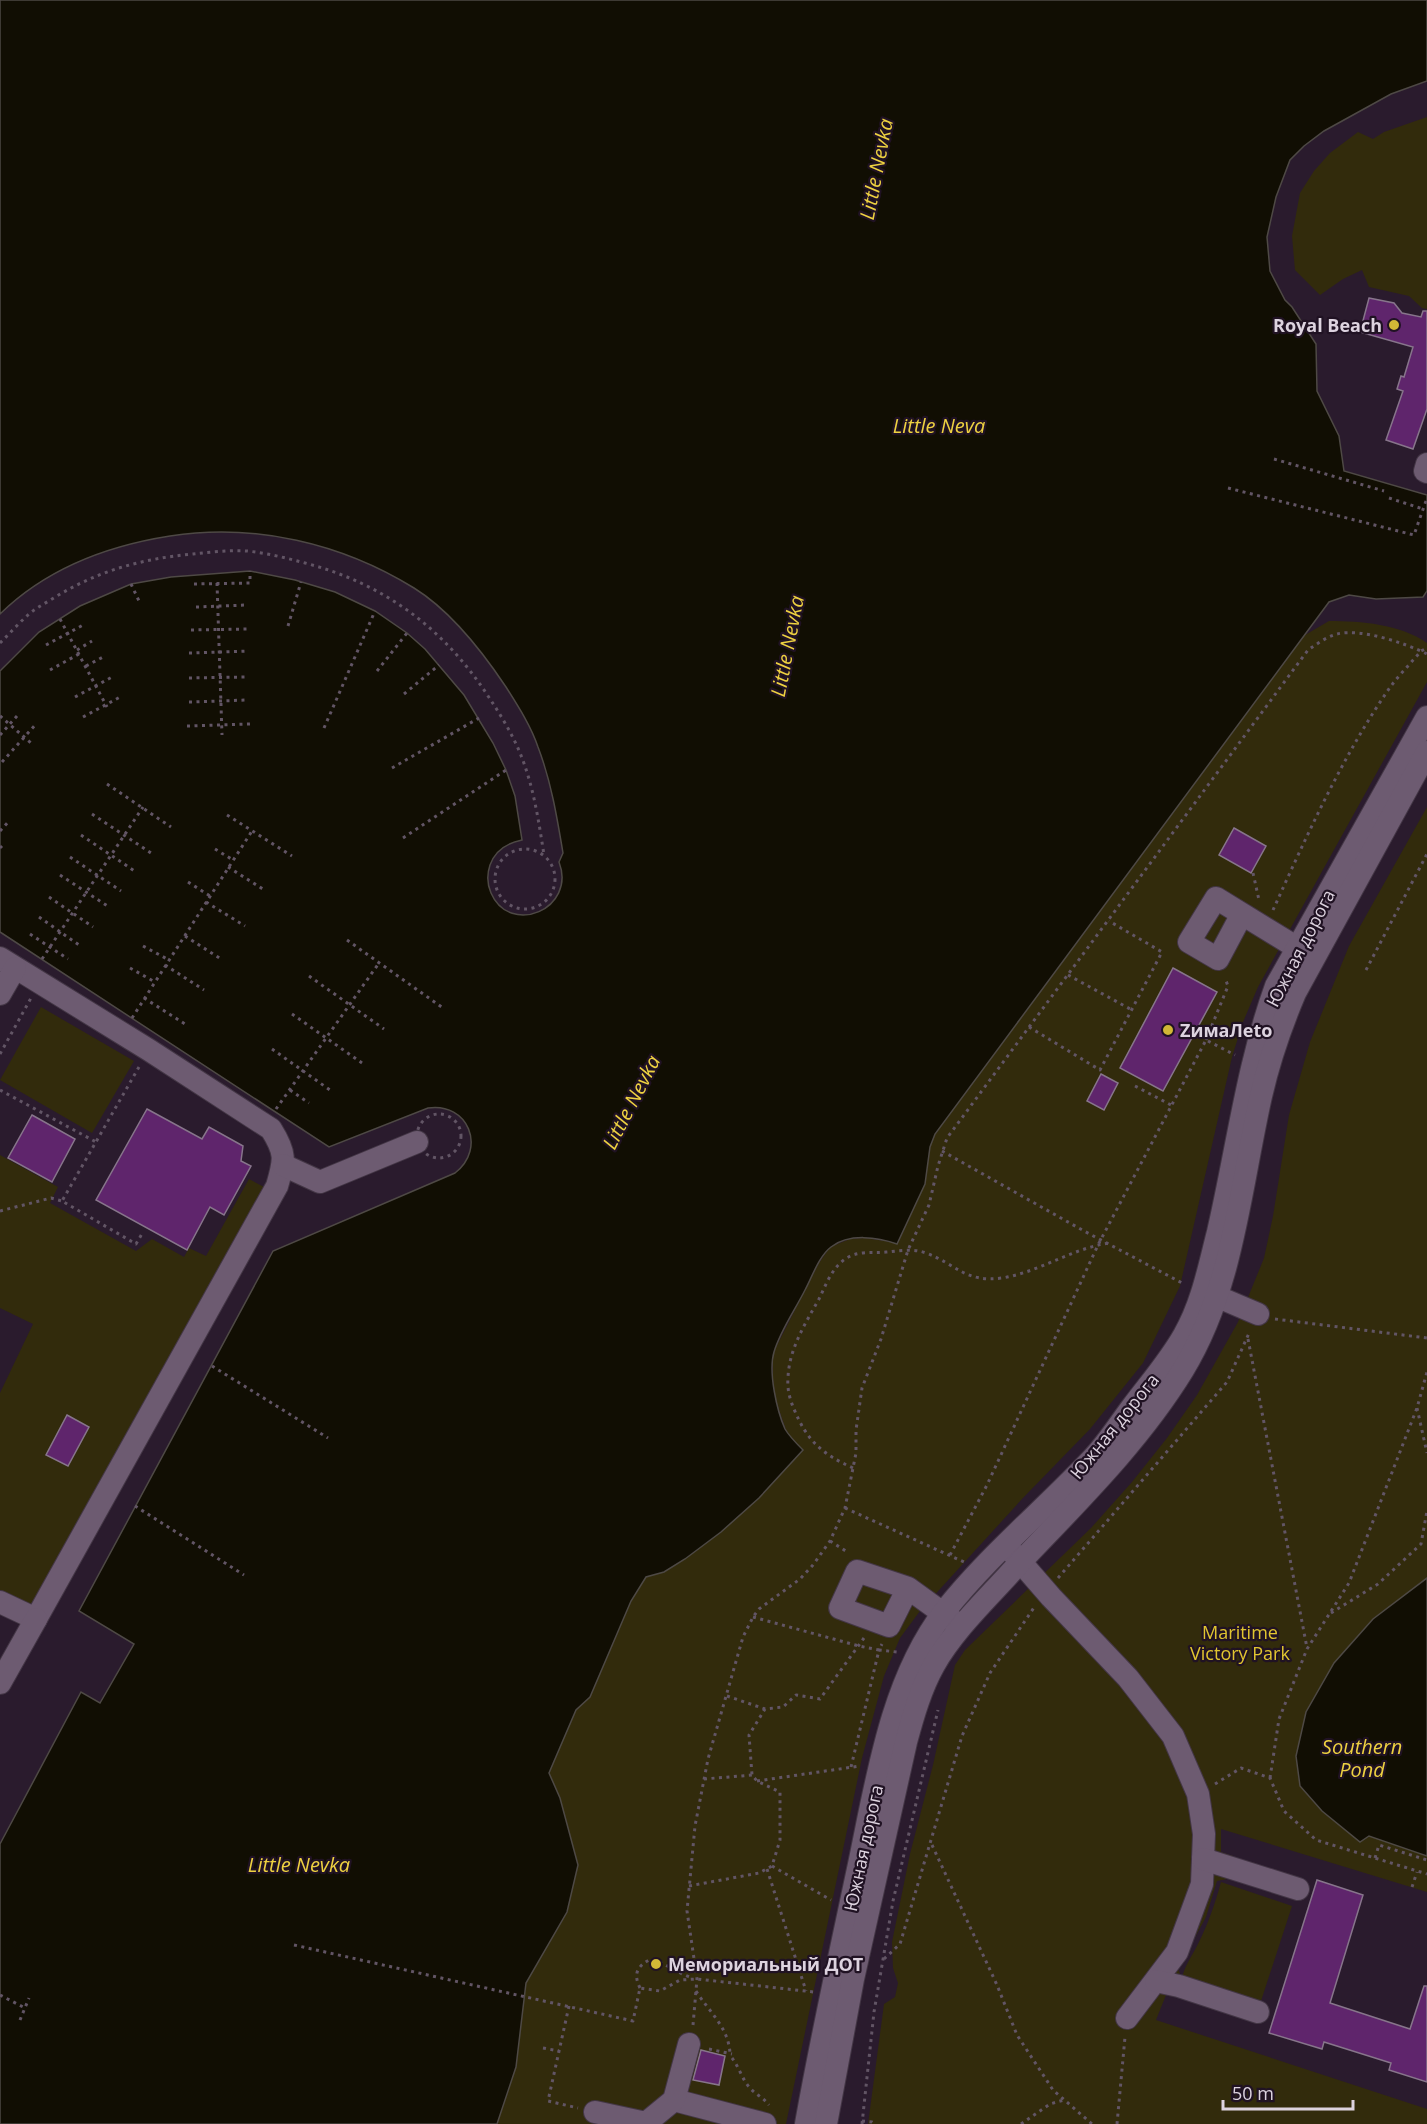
<svg xmlns="http://www.w3.org/2000/svg" width="1427" height="2124" viewBox="0 0 1427 2124" font-family="'Open Sans',sans-serif">
	<style>
		.green { fill: #322b0c }
		.water { fill: #110e03; stroke: #4e4945; stroke-width: 1.5 }
		.building { fill: #5f256c; stroke: #87758b; stroke-width: 1.5 }
		.lines { fill: none; stroke-linecap: round; stroke-linejoin: round }
		.minor-casing { stroke: #433645; stroke-width: 24 }
		.path { stroke: #625565; stroke-width: 3; stroke-dasharray: 3 4.5; stroke-linecap: butt }
		.minor { stroke: #6d5b71; stroke-width: 22 }
		.poi-dot { fill: #d1b736; stroke: #201223; stroke-width: 2 }
		.labels { text-anchor: middle; dominant-baseline: central; stroke-width: 4.5; stroke-linejoin: round; paint-order: stroke }
		.poi-label { font-size: 18px; font-weight: bold; fill: #ddd3df; stroke: #201223; text-anchor: start }
		.street-label { font-size: 18px; fill: #ddd3df; stroke: #201223 }
		.park-label { font-size: 18px; fill: #e1c530; stroke: #201223 }
		.water-label { font-size: 20px; font-style: italic; fill: #eed141; stroke: #201223 }
	</style>
	<rect width="100%" height="100%" fill="#2a1b2d"/>
	<g class="green">
		<path d="M1427 117V309L1422 308 1409 296 1369 287 1362 270 1343 279 1320 295 1295 270 1292 236 1300 193 1314 171 1330 153 1358 132 1373 139 1384 132Z"/>
		<path d="M1329 621C1361 621 1400 624 1427 643V682L1258 987 1243 1022 1232 1057 1180 1286 1143 1363 1090 1429 1022 1499 920 1611 900 1638 884 1676 862 1758 786 2124H497L516 2067 526 1983 567 1912 560 1798 549 1773 576 1710 590 1697 631 1601 646 1577 664 1572 685 1559 721 1532 759 1498 779 1475 786 1430 776 1401 773 1379V1353L819 1263 830 1247 850 1239 865 1238 898 1243 925 1184 930 1147 935 1134 1300 638Z"/>
		<path d="M1427 807V1892L1221 1829V1852L1233 1856 1227 1879 1217 1881 1206 1917 1178 1969 1181 1976 1175 1994 1166 1995 1156 2020 1427 2109V2124H868L884 2004 895 1997 898 1983 893 1968 892 1942 910 1854 933 1765 955 1665 965 1650 1091 1528 1132 1482 1167 1438 1197 1395 1238 1322 1264 1258 1273 1216 1289 1115 1310 1042 1349 946Z"/>
		<path d="M41 1007 134 1061 92 1133 0 1080Z"/>
		<path d="M0 1155 58 1187 50 1203 136 1251 152 1239 184 1257 189 1248 206 1256 249 1179 264 1187 32 1607 0 1592V1393L33 1324 0 1308Z"/>
		<path d="M1221 1882 1292 1906 1260 2004 1182 1979C1184 1966 1192 1956 1198 1944 1208 1924 1215 1904 1221 1882Z"/>
	</g>
	<g class="water">
		<path d="M0 0H1427V81L1391 94 1324 131 1304 146 1290 160 1276 197 1267 237 1270 271 1285 300 1292 307 1316 344 1317 391 1339 436 1344 471 1427 495V591L1423 597 1376 599 1349 595 1329 602 935 1134 930 1147 925 1184 897 1244C878 1237 849 1233 831 1247 819 1256 812 1277 805 1290 795 1310 780 1331 774 1352 768 1372 777 1411 785 1429 789 1436 797 1444 803 1450L759 1498 721 1532 685 1559 664 1572 646 1577 631 1601 590 1697 576 1710 549 1773 560 1798 578 1865 567 1912 526 1983 516 2067 497 2124H0V1844L81 1692 100 1703 134 1644 79 1611 273 1251 455 1173C487 1148 468 1102 428 1108L329 1147 0 932V671L39 632 80 606 131 584 171 577 250 571 295 580 335 592 375 611 407 633 425 649 464 695 493 743 506 770 515 796 522 840C507 843 495 851 490 865 487 874 487 884 491 893 510 937 577 909 559 862L563 853C557 817 551 781 538 747 531 726 518 706 506 687 482 651 451 611 414 588 341 543 255 523 170 536 106 546 47 568 0 614Z"/>
		<path d="M1427 1578V1856L1369 1836 1360 1842 1322 1811 1300 1786 1296 1756 1306 1712 1334 1663 1373 1619Z"/>
	</g>
	<g class="building">
		<path d="M1369 298 1394 303 1402 313 1421 317 1423 311H1427V409L1413 449 1386 440 1403 391 1397 389 1401 376 1404 377 1413 347 1360 332Z"/>
		<path d="M1234 828 1266 846 1251 873 1219 855Z"/>
		<path d="M1173 968 1217 992 1163 1091 1120 1068Z"/>
		<path d="M1101 1074 1118 1083 1104 1110 1087 1101Z"/>
		<path d="M147 1109 202 1139 209 1127 243 1146 241 1161 251 1166 224 1215 210 1207 187 1250 96 1200Z"/>
		<path d="M32 1115 75 1139 52 1182 8 1158Z"/>
		<path d="M67 1415 89 1427 68 1466 46 1455Z"/>
		<path d="M1317 1880 1363 1895 1330 2003 1410 2029 1424 1986H1427V2082L1389 2070 1391 2063 1324 2042 1322 2049 1269 2033Z"/>
		<path d="M701 2050 725 2056 719 2085 693 2080Z"/>
	</g>
	<g class="lines">
		<g class="minor-casing">
			<g id="minor">
				<path d="M1427 464 1425 471 1427 472"/>
				<path d="M1242 914 1218 959 1189 942 1216 898 1309 955"/>
				<path d="M0 958 149 1050 271 1129C286 1153 285 1159 277 1186L36 1619 0 1602"/>
				<path d="M0 994 15 968"/>
				<path d="M283 1165 320 1182 417 1142"/>
				<path d="M1204 1291 1258 1314"/>
				<path d="M1012 1552 1051 1597 1128 1678 1173 1736 1198 1794 1204 1834 1202 1884 1177 1952 1127 2018"/>
				<path d="M908 1588 889 1626 840 1608 857 1571 908 1588 955 1622"/>
				<path d="M0 1683 36 1619"/>
				<path d="M1203 1859 1298 1889"/>
				<path d="M1156 1981 1179 1986 1258 2012"/>
				<path d="M674 2100 765 2124"/>
				<path d="M595 2112 646 2123 674 2100 689 2044"/>
				<path d="M806 2124C821 2039 840 1954 858 1869 876 1785 890 1682 944 1612 988 1556 1045 1509 1094 1457 1108 1442 1120 1423 1132 1407 1150 1383 1170 1360 1184 1335 1202 1304 1209 1267 1218 1232 1237 1150 1247 1066 1276 986L1427 717"/>
				<path d="M826 2124 853 1979 906 1742C913 1716 921 1688 934 1665 954 1630 985 1601 1012 1571 1072 1507 1137 1445 1183 1370 1233 1288 1240 1189 1261 1096 1269 1061 1281 1026 1295 993L1427 752"/>
			</g>
		</g>
		<g class="path">
			<path d="M1274 459 1384 491"/>
			<path d="M1228 488 1414 535 1427 498"/>
			<path d="M1389 498 1423 509"/>
			<path d="M217 583 222 735"/>
			<path d="M131 584 140 603"/>
			<path d="M194 584 250 583V571"/>
			<path d="M196 607 246 605"/>
			<path d="M60 619 107 707"/>
			<path d="M288 626 301 582"/>
			<path d="M191 630 249 629"/>
			<path d="M0 643C10 633 19 623 29 614 36 608 44 604 52 599 97 571 140 559 193 554 210 552 229 550 247 551 267 553 286 558 305 563 385 584 445 629 490 699 502 717 514 737 522 758 534 789 539 823 544 855"/>
			<path d="M46 645 85 624"/>
			<path d="M77 650 92 641"/>
			<path d="M189 653 249 651"/>
			<path d="M86 666 103 657"/>
			<path d="M50 670 79 654"/>
			<path d="M377 671 407 633"/>
			<path d="M189 678 248 677"/>
			<path d="M404 694 439 665"/>
			<path d="M75 697 114 676"/>
			<path d="M189 702 248 700"/>
			<path d="M0 716 31 743"/>
			<path d="M83 717 122 696"/>
			<path d="M187 726 250 724"/>
			<path d="M324 728 375 611"/>
			<path d="M0 735 17 716"/>
			<path d="M2 762 37 723"/>
			<path d="M392 768 479 718"/>
			<path d="M107 784 171 827"/>
			<path d="M92 814 151 853"/>
			<path d="M227 815 292 856"/>
			<path d="M0 831 10 820"/>
			<path d="M81 835 136 872"/>
			<path d="M403 838 506 770"/>
			<path d="M0 846 2 848"/>
			<path d="M215 849 233 860"/>
			<circle cx="525" cy="879" r="30"/>
			<path d="M70 857 121 891"/>
			<path d="M228 867 266 891"/>
			<path d="M1253 873 1259 900"/>
			<path d="M60 875 109 907"/>
			<path d="M188 882 210 896"/>
			<path d="M49 897 93 927"/>
			<path d="M206 902 245 926"/>
			<path d="M1273 910C1307 835 1344 753 1391 686 1400 674 1411 663 1421 651L1427 648"/>
			<path d="M39 917 79 945"/>
			<path d="M30 934 68 959"/>
			<path d="M185 936 221 959"/>
			<path d="M347 940 443 1008"/>
			<path d="M143 946 169 960"/>
			<path d="M42 959 143 807"/>
			<path d="M165 965 204 990"/>
			<path d="M130 968 155 982"/>
			<path d="M1366 970 1427 854"/>
			<path d="M1068 975 1132 1010"/>
			<path d="M309 976 384 1029"/>
			<path d="M144 998 185 1024"/>
			<path d="M292 1014 362 1063"/>
			<path d="M132 1018 252 831"/>
			<path d="M1029 1027 1100 1070 1162 952 1109 921"/>
			<path d="M1206 1040 1228 986 1225 978"/>
			<path d="M272 1049 330 1090"/>
			<path d="M0 1054 31 998"/>
			<path d="M139 1067 62 1201 136 1244 143 1232"/>
			<path d="M1135 1086 1171 1105"/>
			<path d="M0 1090 96 1142"/>
			<path d="M290 1090 309 1103"/>
			<path d="M276 1109 379 963"/>
			<circle cx="439" cy="1136" r="22"/>
			<path d="M942 1151 1084 1231 1184 1284"/>
			<path d="M0 1211 51 1198 62 1201"/>
			<path d="M1275 1319 1427 1338"/>
			<path d="M1248 1339 1307 1648"/>
			<path d="M212 1366 328 1438"/>
			<path d="M1417 1408 1427 1453"/>
			<path d="M853 1468C822 1454 807 1441 794 1409 790 1400 787 1389 788 1378 789 1349 805 1324 819 1299 829 1278 837 1255 863 1253 871 1252 878 1253 886 1252 899 1251 913 1248 926 1253 956 1264 965 1283 1002 1278 1040 1272 1072 1248 1110 1243"/>
			<path d="M135 1506 244 1575"/>
			<path d="M845 1508 964 1562"/>
			<path d="M830 1541 849 1553"/>
			<path d="M950 1555 987 1485 1098 1245 1206 1040 1235 1055"/>
			<path d="M1058 1578 1227 1382 1250 1331"/>
			<path d="M1331 1613 1378 1584 1421 1544 1427 1511"/>
			<path d="M753 1617 859 1646 879 1650 882 1644"/>
			<path d="M727 1696 765 1709"/>
			<path d="M851 1767 879 1650 897 1652"/>
			<path d="M1270 1778 1279 1719 1307 1649 1349 1583 1417 1408 1427 1372"/>
			<path d="M704 1779 752 1775"/>
			<path d="M757 1781 860 1766"/>
			<path d="M1215 1784 1241 1768 1270 1778 1284 1811 1316 1840 1427 1874"/>
			<path d="M932 1845 997 1985 1017 2035 1053 2090 1092 2124"/>
			<path d="M1375 1858 1379 1845 1427 1860"/>
			<path d="M772 1866 831 1900"/>
			<path d="M767 1869 806 1991"/>
			<path d="M689 1886 759 1873 772 1866 780 1840V1792L757 1781 752 1775 749 1735 765 1709 783 1707 796 1695 820 1699 864 1638"/>
			<path d="M1412 1887 1417 1872"/>
			<path d="M294 1945 633 2021 640 1988 660 1991 680 1980 697 1979 814 1992"/>
			<path d="M884 1959 900 1944 962 1736 990 1673 1035 1606"/>
			<path d="M640 1988C633 1974 637 1966 651 1959 666 1963 678 1974 693 1978"/>
			<path d="M696 1991C710 2013 729 2028 730 2054"/>
			<path d="M0 1995 25 2008"/>
			<path d="M569 2006 548 2101 578 2108"/>
			<path d="M20 2020 29 1998"/>
			<path d="M693 2025 697 1979 687 1911 695 1826 708 1759 743 1637 753 1617 759 1609 800 1579 813 1565 830 1541 845 1508 856 1453V1430L862 1388 881 1339 908 1250 929 1205 938 1166 947 1138 1308 650C1317 644 1326 637 1337 634 1361 628 1405 643 1427 654"/>
			<path d="M543 2048 559 2051"/>
			<path d="M709 2049 732 2054"/>
			<path d="M732 2058C739 2067 743 2081 750 2088 756 2095 763 2097 769 2105"/>
			<path d="M862 2121 872 2122 875 2124"/>
			<path d="M862 2124 874 2012 893 1901 938 1710"/>
			<path d="M1021 2124 1050 2104 1064 2100"/>
			<path d="M1117 2124 1125 2037"/>
		</g>
		<use href="#minor" class="minor"/>
	</g>
	<g class="poi-dot">
		<circle cx="1394" cy="325" r="6"/>
		<circle cx="1168" cy="1030" r="6"/>
		<circle cx="656" cy="1964" r="6"/>
	</g>
	<g class="labels">
		<g class="poi-label">
			<text x="1382" y="325" text-anchor="end">Royal Beach</text>
			<text x="1180" y="1030">ZимаЛеtо</text>
			<text x="668" y="1964">Мемориальный ДОТ</text>
		</g>
		<g class="street-label">
			<text transform="translate(1300 948) rotate(-63)">Южная дорога</text>
			<text transform="translate(1114 1426) rotate(-51)">Южная дорога</text>
			<text transform="translate(863 1848) rotate(-78)">Южная дорога</text>
		</g>
		<g class="park-label">
			<text x="1240" y="1632">Maritime<tspan x="1240" dy="21">Victory Park</tspan></text>
		</g>
		<g class="water-label">
			<text transform="translate(876 169) rotate(-79)">Little Nevka</text>
			<text x="939" y="425">Little Neva</text>
			<text transform="translate(787 646) rotate(-79)">Little Nevka</text>
			<text transform="translate(631 1102) rotate(-63)">Little Nevka</text>
			<text x="1362" y="1746">Southern<tspan x="1362" dy="23">Pond</tspan></text>
			<text x="299" y="1864">Little Nevka</text>
		</g>
	</g>
	<path d="M1223 2100v9h130v-9" fill="none" stroke="#ddd3df" stroke-width="3"/>
	<text x="1232" y="2100" font-size="18" fill="#ddd3df" stroke="#201223" stroke-width="4.5" paint-order="stroke">50 m</text>
</svg>
